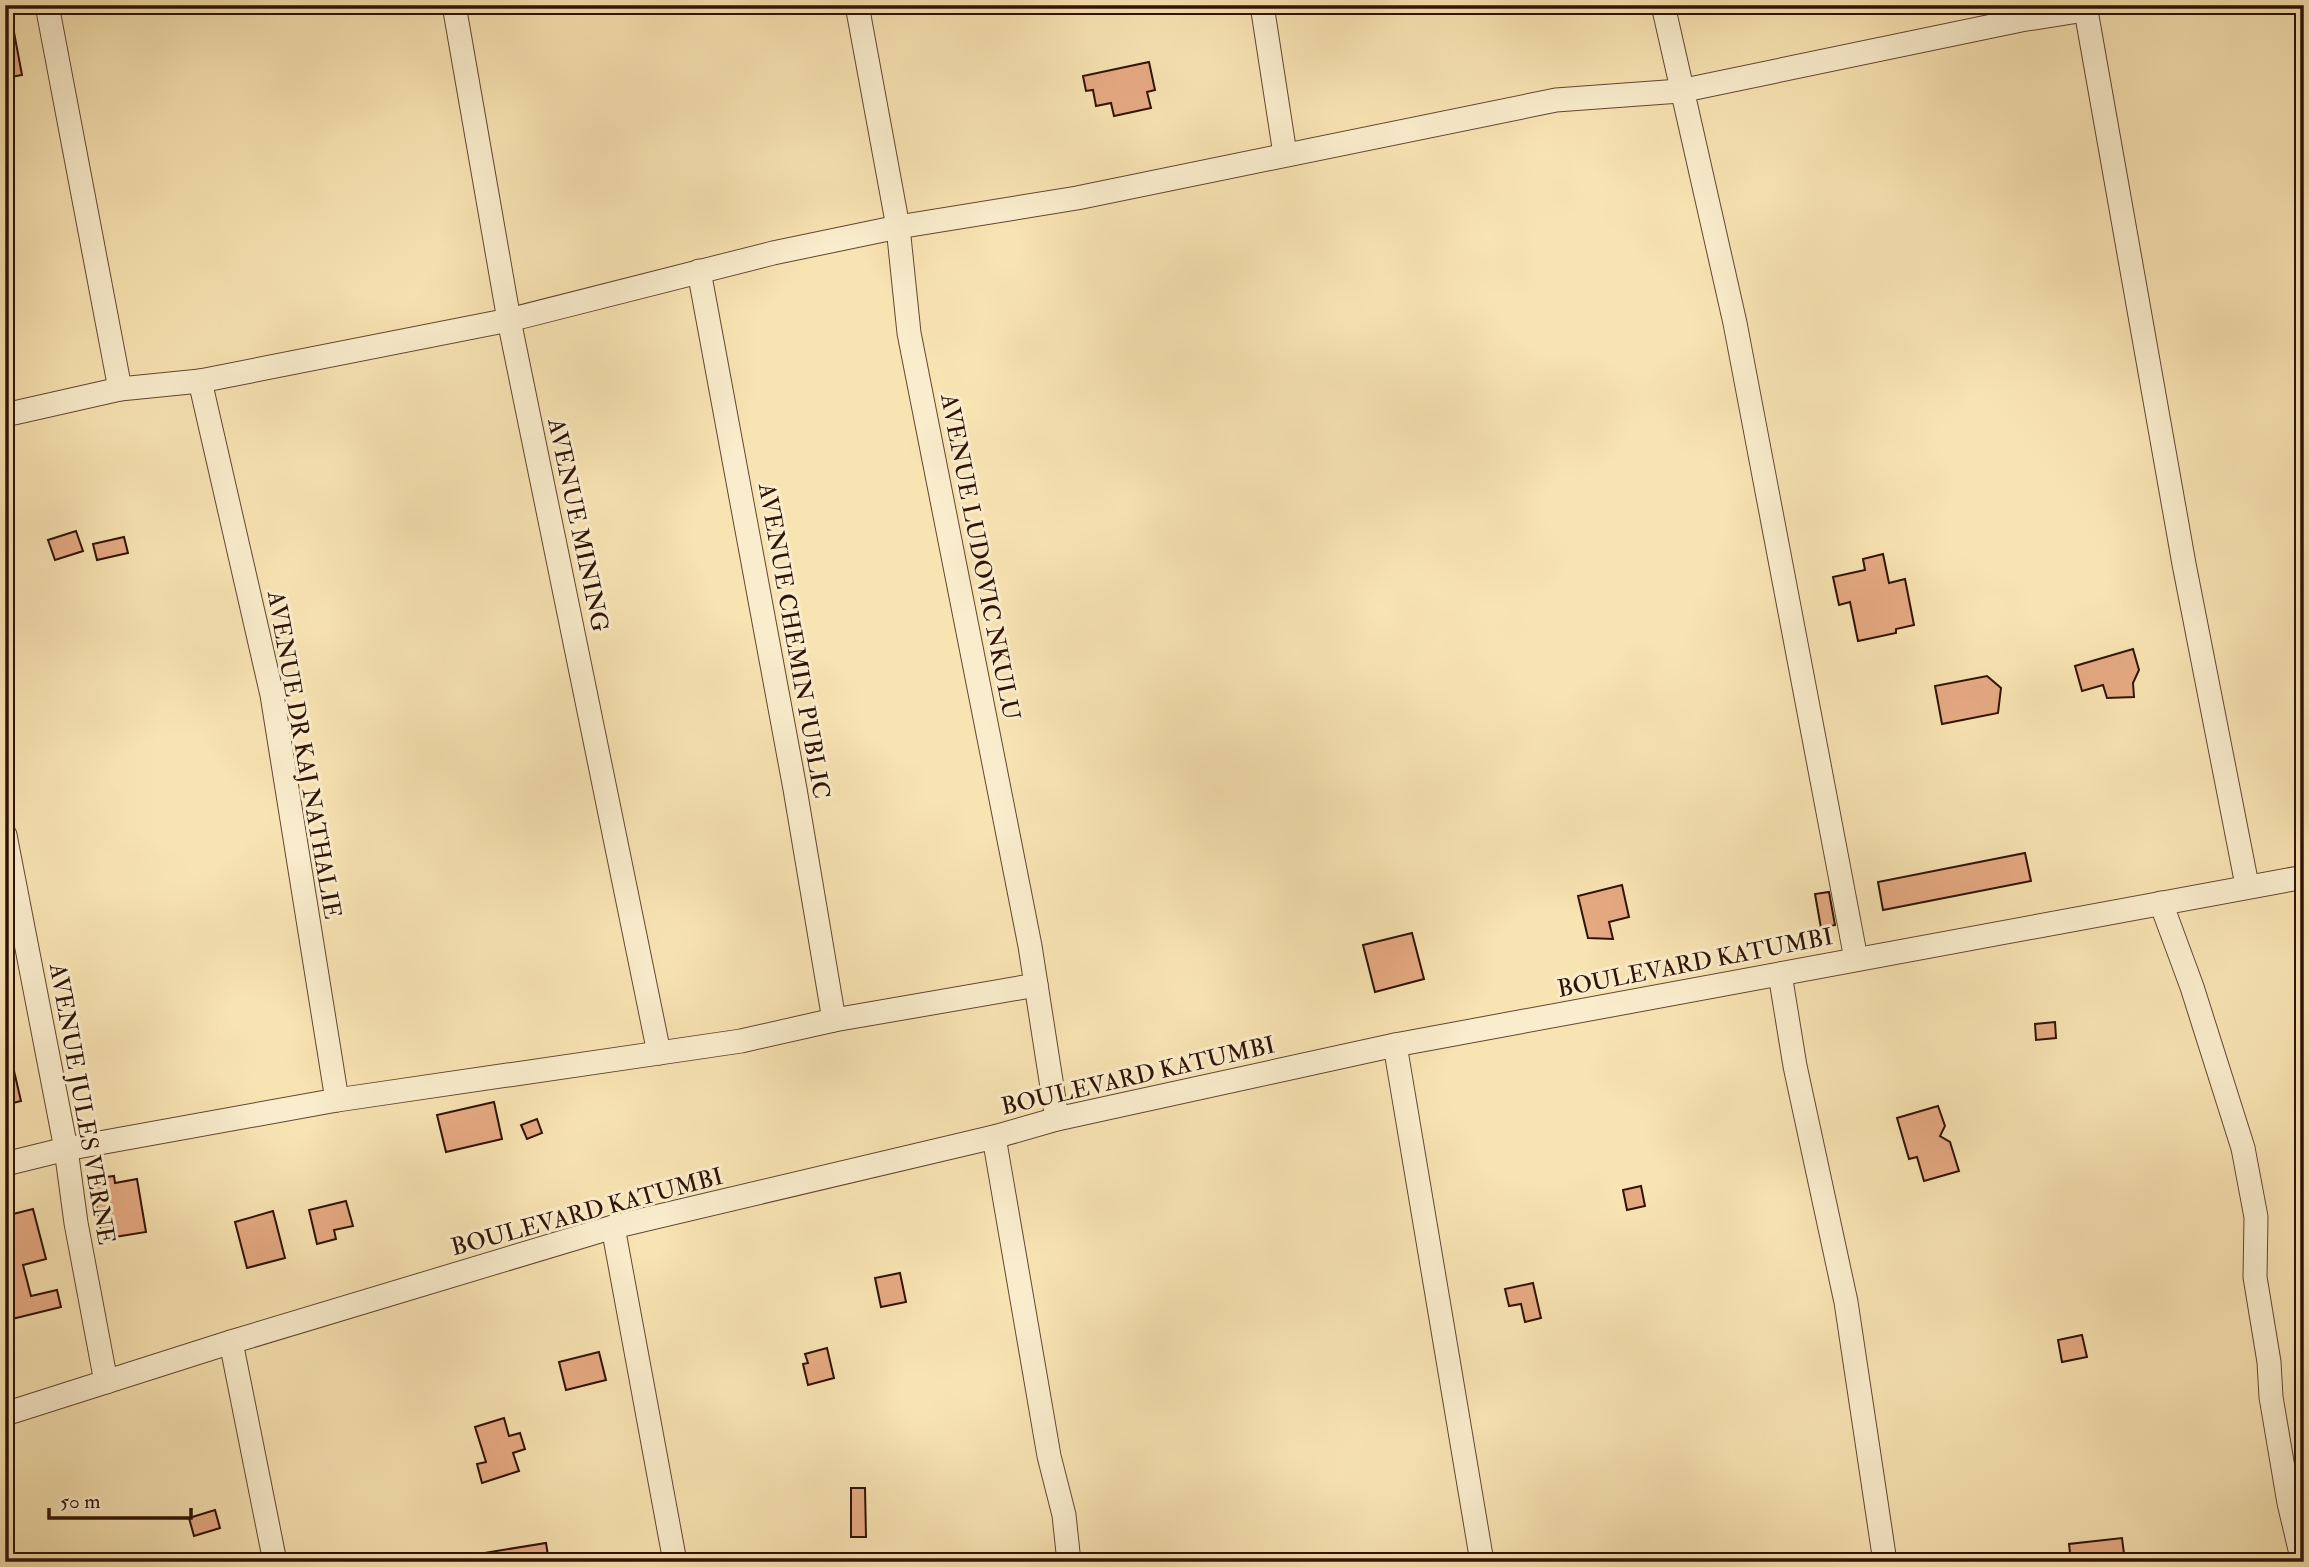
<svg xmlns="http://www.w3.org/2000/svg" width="2309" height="1567" viewBox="0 0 2309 1567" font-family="'IM FELL Double Pica',serif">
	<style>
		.building { fill: #e6aa83; stroke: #301206; stroke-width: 2 }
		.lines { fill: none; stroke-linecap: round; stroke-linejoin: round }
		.minor-casing { stroke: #624631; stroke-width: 25 }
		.minor { stroke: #faedcd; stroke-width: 23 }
		.labels { text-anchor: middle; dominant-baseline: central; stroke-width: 6; stroke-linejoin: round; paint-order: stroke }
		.street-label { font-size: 24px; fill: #301206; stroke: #faedcd }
	</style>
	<rect width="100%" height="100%" fill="#f8e3b2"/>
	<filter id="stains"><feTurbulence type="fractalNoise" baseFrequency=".00286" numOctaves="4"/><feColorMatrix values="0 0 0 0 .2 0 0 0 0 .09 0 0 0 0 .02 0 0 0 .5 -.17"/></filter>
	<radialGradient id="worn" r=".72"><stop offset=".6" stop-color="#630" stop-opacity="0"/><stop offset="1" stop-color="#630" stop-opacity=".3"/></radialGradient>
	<g class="building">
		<path d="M5 27H13L22 75 5 78Z"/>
		<path d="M1149 62 1155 90 1147 92 1151 108 1114 116 1111 103 1096 106 1093 90 1086 91 1083 76Z"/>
		<path d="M76 531 83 551 55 560 48 540Z"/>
		<path d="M124 537 128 553 97 560 93 544Z"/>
		<path d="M1883 554 1889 583 1905 579 1914 625 1896 629V633L1858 641 1850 602 1839 605 1833 577 1865 570 1863 559Z"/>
		<path d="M2133 649 2139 670 2133 683 2134 697 2107 698 2103 685 2082 691 2075 666Z"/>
		<path d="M1987 676 2001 688 1998 713 1942 724 1935 686Z"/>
		<path d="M2025 853 2031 881 1883 910 1878 882Z"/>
		<path d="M1622 885 1629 917 1609 922 1613 939 1588 938 1578 896Z"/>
		<path d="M1829 892 1835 925 1821 928 1815 894Z"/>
		<path d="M1412 933 1424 979 1375 992 1363 945Z"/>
		<path d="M2055 1022 2056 1038 2036 1040 2035 1024Z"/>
		<path d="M5 1058H11L21 1101 5 1105Z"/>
		<path d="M494 1102 502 1139 446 1152 437 1115Z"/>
		<path d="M1938 1106 1945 1126 1940 1136 1950 1142 1959 1171 1924 1181 1917 1157 1909 1159 1897 1118Z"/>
		<path d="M537 1119 542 1133 527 1139 521 1125Z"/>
		<path d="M114 1176 115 1183 137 1179 146 1232 102 1239 92 1179Z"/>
		<path d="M1641 1186 1645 1206 1627 1210 1623 1190Z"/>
		<path d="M346 1201 353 1226 334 1230 336 1239 317 1244 309 1210Z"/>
		<path d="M33 1209 46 1259 23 1265 31 1296 57 1290 61 1307 12 1319 5 1292V1216Z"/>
		<path d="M273 1211 285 1258 247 1268 235 1222Z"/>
		<path d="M900 1273 906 1302 881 1307 875 1278Z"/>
		<path d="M1533 1283 1541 1318 1525 1322 1521 1304 1509 1306 1505 1289Z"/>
		<path d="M2082 1335 2087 1357 2062 1362 2058 1340Z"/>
		<path d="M827 1348 834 1378 808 1385 803 1364 808 1363 805 1354Z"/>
		<path d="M599 1352 606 1380 566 1390 559 1362Z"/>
		<path d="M504 1418 509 1436 520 1433 525 1449 513 1453 519 1471 482 1483 477 1464 486 1462 475 1427Z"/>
		<path d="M851 1488H865L866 1537H851Z"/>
		<path d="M215 1510 220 1528 194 1536 189 1518Z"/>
		<path d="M2122 1538 2125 1562H2071L2069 1544Z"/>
		<path d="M546 1543 549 1562H485L484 1553Z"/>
	</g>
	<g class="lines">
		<g class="minor-casing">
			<g id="minor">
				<path d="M47 5 120 389"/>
				<path d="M454 5 509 320 659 1053"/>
				<path d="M857 5 898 227 909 333 1030 946 1057 1119"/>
				<path d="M1262 5 1285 154"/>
				<path d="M1663 5 1735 323 1856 959"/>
				<path d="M2085 5 2184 564 2247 885"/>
				<path d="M699 271 795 789 834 1020"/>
				<path d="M200 381 272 695 337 1100"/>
				<path d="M5 415 120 389 200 381 509 320 773 253 898 227 1077 198 1556 100 1680 91 2021 20 2085 10"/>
				<path d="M5 835 66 1149 76 1223 106 1382"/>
				<path d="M2161 903 2192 987 2243 1148 2256 1217 2255 1277 2269 1362 2271 1397 2289 1503 2303 1562"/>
				<path d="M1780 974 1795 1066 1846 1302 1885 1562"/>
				<path d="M1395 1045 1482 1562"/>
				<path d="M994 1137 1049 1456 1064 1515 1069 1562"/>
				<path d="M5 1164 66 1149 337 1100 741 1041 834 1020 1036 985"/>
				<path d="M613 1227 675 1562"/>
				<path d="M231 1342 275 1562"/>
				<path d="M5 1414 231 1342 613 1227 994 1137 1057 1119 1395 1045 2304 877"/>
			</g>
		</g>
		<use href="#minor" class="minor"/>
	</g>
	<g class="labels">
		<g class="street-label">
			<text transform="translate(578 525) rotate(78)">AVENUE MINING</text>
			<text transform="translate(980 557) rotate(79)">AVENUE LUDOVIC NKULU</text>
			<text transform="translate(794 641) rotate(80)">AVENUE CHEMIN PUBLIC</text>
			<text transform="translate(304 755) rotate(80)">AVENUE DR KAJ NATHALIE</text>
			<text transform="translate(1695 963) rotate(-11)">BOULEVARD KATUMBI</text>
			<text transform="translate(1138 1076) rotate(-13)">BOULEVARD KATUMBI</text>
			<text transform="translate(82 1104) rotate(80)">AVENUE JULES VERNE</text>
			<text transform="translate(587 1212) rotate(-15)">BOULEVARD KATUMBI</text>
		</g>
	</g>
	<rect width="2309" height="1567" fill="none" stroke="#f8e3b2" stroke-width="28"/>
	<rect x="7" y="7" width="2295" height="1553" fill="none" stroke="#301206" stroke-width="3.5"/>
	<rect x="14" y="14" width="2281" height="1539" fill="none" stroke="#301206" stroke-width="2"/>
	<path d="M49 1508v10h142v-10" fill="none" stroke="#301206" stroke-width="3.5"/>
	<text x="60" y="1508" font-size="21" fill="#301206" stroke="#faedcd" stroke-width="5" paint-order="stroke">50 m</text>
	<rect width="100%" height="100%" filter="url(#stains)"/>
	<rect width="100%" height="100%" fill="url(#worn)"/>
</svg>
